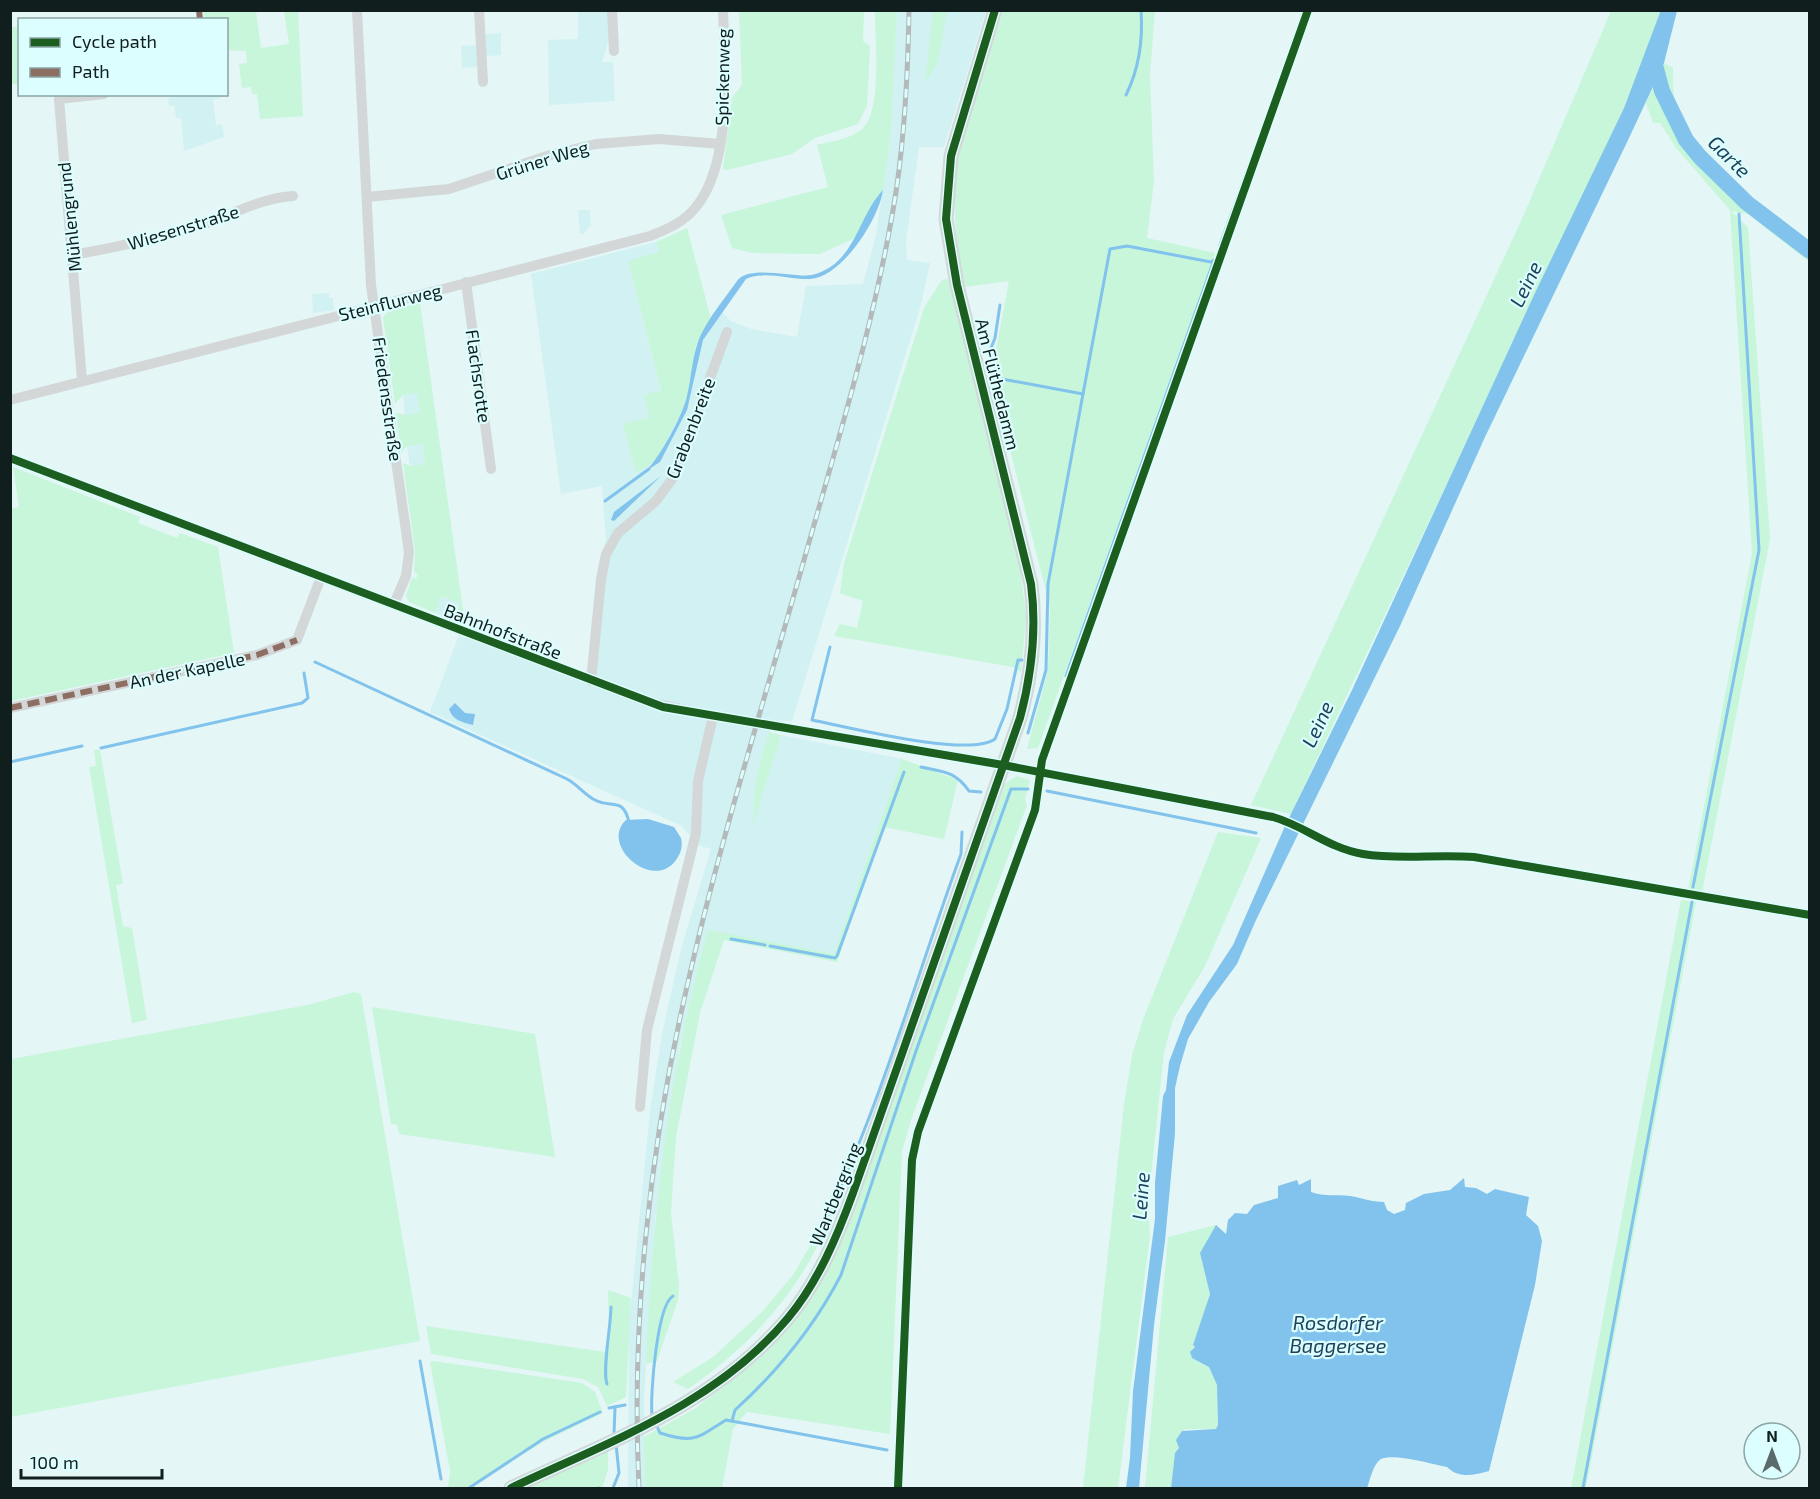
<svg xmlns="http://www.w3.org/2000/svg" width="1820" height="1499" viewBox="0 0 1820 1499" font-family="'Exo 2',sans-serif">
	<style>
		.built { fill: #d1f1f2 }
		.green { fill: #c7f6db }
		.water { fill: #81c3ec }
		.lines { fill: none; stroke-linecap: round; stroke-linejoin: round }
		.stream { stroke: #81c3ec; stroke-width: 3 }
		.river { stroke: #81c3ec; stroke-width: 16 }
		.minor { stroke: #d3d7d7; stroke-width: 10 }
		.secondary { stroke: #d3d7d7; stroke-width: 15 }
		.rail-casing { stroke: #b4b9b9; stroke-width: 5 }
		.rail { stroke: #dcfefe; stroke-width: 3; stroke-dasharray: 9; stroke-linecap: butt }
		.quiet { stroke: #8d6e63; stroke-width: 6; stroke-dasharray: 12 6; stroke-linecap: butt }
		.cycleway-casing { stroke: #dcfefe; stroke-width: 11 }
		.cycleway { stroke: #1b5e20; stroke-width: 8 }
		.labels { text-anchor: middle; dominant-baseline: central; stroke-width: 4.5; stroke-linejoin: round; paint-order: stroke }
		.street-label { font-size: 18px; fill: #111e1e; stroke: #dcfefe }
		.water-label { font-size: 20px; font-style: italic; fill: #1e425b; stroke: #dcfefe }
	</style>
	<rect width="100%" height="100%" fill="#e4f6f6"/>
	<g class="built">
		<path d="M578 11H608L609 38 602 62H613L615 101 549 105 548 40 578 39Z"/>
		<path d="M897 11H986L944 147H919L906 241 907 260 930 263 920 308 792 721 773 720 755 781 753 824 781 735 902 759 834 954 708 931 680 1045 655 1218 644 1398 645 1488H628L629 1325 650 1111 662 1034 681 949 711 849 698 845 682 826 430 712 459 635 591 685 598 575 606 540 602 486 561 494 531 274 656 242 659 252 628 262 661 391 650 417 623 424 636 473 711 319 719 309 731 321 751 329 797 337 806 286 863 284 876 235 891 132Z"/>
		<path d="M501 33V55L486 56 485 34Z"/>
		<path d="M476 45 477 67 462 68 461 46Z"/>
		<path d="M192 95H219L220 98 213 100 216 125 222 124 224 137 184 151 181 118H176L174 105 169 106 168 98Z"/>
		<path d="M578 210H590L591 227H588L584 234H580Z"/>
		<path d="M329 293V298H333L334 310 313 313 312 294Z"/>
		<path d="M417 393 420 413 405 415 403 395Z"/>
		<path d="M422 444 425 464 410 466 407 446Z"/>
		<path d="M441 596 460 603 454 620 435 613Z"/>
	</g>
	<g class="green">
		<path d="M224 10 256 11 261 48 289 44 284 11H298L303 116 260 119 257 94H252L251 87 242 88 239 64 247 63 246 51 227 50 226 20 204 19 203 11Z"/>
		<path d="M739 11H864L863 41 870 46 867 106 858 124 815 138 792 154 727 170 723 169 732 98 742 85Z"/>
		<path d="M875 11H897L891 132 883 190 876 198 857 237 820 254 753 253 732 248 721 215 828 187 817 145C832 141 853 139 864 127 882 107 875 37 875 11Z"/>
		<path d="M933 11H947L938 62 925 83Z"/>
		<path d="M1003 11H1155L1150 76 1154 181 1147 238 1215 253 1038 748 1027 749 1048 670 1050 607 991 375 1009 281 965 287C957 248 951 209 957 169 963 117 987 61 1003 11Z"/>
		<path d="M1611 11H1661L1624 108 1291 814 1251 805 1521 221Z"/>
		<rect x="11" y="27" width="8" height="57"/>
		<path d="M1664 63 1673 68C1673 80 1672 93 1676 104 1696 160 1763 207 1809 240V262L1748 214 1731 211 1748 227 1770 539 1702 893 1688 891 1752 553 1730 210 1676 148 1660 123H1653L1646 103Z"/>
		<path d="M687 228 711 319 696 346 687 396 682 410 657 460 636 473 623 424 650 417 644 395 661 390 628 261 659 252 656 242Z"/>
		<path d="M946 279 950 281 1020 564 1026 617 1021 672 1013 667 834 636 840 624 857 628 863 601 840 593 844 563 924 308 941 281Z"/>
		<path d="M420 303 465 624 454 620 460 603 441 596 435 613 409 602 406 596 412 577 416 579 418 574 414 572 415 551 403 463 410 466 425 464 422 444 407 446 401 453 396 413 406 415 420 413 417 393 403 395 395 404 383 317 390 310Z"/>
		<path d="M13 467 140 517 138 523 177 538 180 533 218 547 234 653 11 701 10 509 19 507Z"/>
		<path d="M769 732 781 735 753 826 755 781Z"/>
		<path d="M94 750H100L123 884 116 885 123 926 132 928 147 1020 132 1023 89 767 96 766Z"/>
		<path d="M902 759 958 780 944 839 884 827 837 962 724 940 700 1013 676 1137 671 1213 679 1286 678 1300 657 1361 646 1364C652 1218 668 1072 708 930L834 954Z"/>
		<path d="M1017 776 1030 780 1025 799 1027 805 911 1120 902 1151 890 1434 747 1412 733 1429 722 1488 645 1487 644 1437 696 1408 718 1390 813 1289 1003 785Z"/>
		<path d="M1218 832 1261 838 1205 966 1173 1019 1164 1052 1148 1205 1150 1235 1118 1488H1083L1124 1104 1132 1055 1144 1017Z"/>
		<path d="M1681 900 1696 902 1586 1488H1571Z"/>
		<path d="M354 992 361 994 420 1341 11 1417V1059L308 1005Z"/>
		<path d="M372 1007 535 1034 555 1157 399 1134 397 1125 391 1124Z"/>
		<path d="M831 1210 833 1211C804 1287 754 1343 688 1389L673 1382 713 1357 761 1313 793 1275Z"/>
		<path d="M1216 1225 1200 1253 1210 1294C1206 1301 1207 1305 1206 1312 1203 1329 1193 1341 1192 1358L1209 1367 1217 1385 1218 1425 1216 1429H1185L1181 1434 1180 1449 1175 1453 1171 1488H1145L1168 1237Z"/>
		<path d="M608 1290 631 1298 626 1397 607 1406 598 1387 583 1379 431 1354 426 1326 605 1352 609 1331Z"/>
		<path d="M434 1361 582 1383 595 1392 603 1413 545 1441 466 1488H448L450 1471 430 1362Z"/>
		<path d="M608 1451V1470L602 1488H523Z"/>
	</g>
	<g class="water">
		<path d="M1661 10 1677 11 1664 63 1629 138 1485 437 1400 626 1256 920 1237 964 1209 1002 1188 1039 1180 1066 1175 1088V1133L1165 1241 1154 1325 1139 1488H1126L1130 1458 1133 1391 1155 1219V1183L1163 1096 1166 1090 1169 1062 1187 1015 1233 945 1285 826 1352 690 1535 293 1624 108Z"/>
		<path d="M883 190C879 219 842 277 810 279 791 280 764 270 746 279L703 340 687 410 660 462 646 471C660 457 683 415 687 396 691 379 692 359 698 342 705 322 725 298 737 281 748 264 795 278 812 275 856 264 857 217 883 190Z"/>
		<path d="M661 476 614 521 611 520 614 512Z"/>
		<path d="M455 703 465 713 475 714 473 725C463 722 453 721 449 709Z"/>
		<path d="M648 819 674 827 681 838C683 846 681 853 676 860 653 892 599 845 626 820Z"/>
		<path d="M1464 1178 1465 1187 1476 1188 1487 1194 1495 1189 1529 1197 1526 1215 1538 1226 1542 1241 1535 1285 1489 1471C1474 1475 1459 1479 1447 1467 1432 1464 1394 1453 1381 1459 1373 1464 1370 1480 1367 1488H1171L1175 1453 1179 1448 1176 1440 1182 1431 1216 1429 1218 1425 1217 1385 1209 1367 1192 1358 1190 1352 1195 1347 1193 1345 1210 1294 1200 1253 1216 1225 1226 1234 1228 1220 1235 1213 1247 1214 1254 1205 1278 1198V1186L1297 1180 1299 1185 1311 1179V1192C1325 1197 1336 1194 1350 1196 1362 1198 1372 1202 1384 1202L1387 1210 1394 1214 1405 1210 1406 1203 1424 1194 1450 1190Z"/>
	</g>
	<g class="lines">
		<g class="stream">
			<path d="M1292 44 1304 10"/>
			<path d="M1126 95C1139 69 1143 39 1141 10"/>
			<path d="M1220 245 1287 61"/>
			<path d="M985 352 989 353 995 338 1000 305"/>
			<path d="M997 378 1083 394 1110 249 1127 246 1211 262 1214 260 1066 676"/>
			<path d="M605 501 649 469"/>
			<path d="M830 647 812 720C847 727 969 758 995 739L1007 709 1018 660H1022"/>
			<path d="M315 662 567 779C578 785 585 795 595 800 611 809 623 796 629 822"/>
			<path d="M1028 733 1046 670 1048 584 1083 394"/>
			<path d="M101 748 302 703 308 698 304 673"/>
			<path d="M10 762 82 746"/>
			<path d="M921 767C944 772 955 771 969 791L981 792"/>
			<path d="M1047 791 1256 833"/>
			<path d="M1693 887 1759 550 1739 214"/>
			<path d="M731 939 765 945"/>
			<path d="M770 946 835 958 837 956 904 772"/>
			<path d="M824 1223C881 1105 916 977 961 854L962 832"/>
			<path d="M420 1361 441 1479"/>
			<path d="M607 1384C602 1370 611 1326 611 1307"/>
			<path d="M609 1408 625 1405"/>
			<path d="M652 1415C650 1395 657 1305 673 1296"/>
			<path d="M732 1421 735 1410C778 1371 814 1327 841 1275L916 1051 1011 789H1028"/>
			<path d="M656 1424 660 1433C695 1444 697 1438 726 1420L887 1450"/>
			<path d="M614 1434 615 1407"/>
			<path d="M469 1488 543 1439 600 1412"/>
			<path d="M598 1488H599"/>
			<path d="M613 1488 619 1473 616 1444"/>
			<path d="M1583 1488 1692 902"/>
		</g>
		<path class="river" d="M1655 65 1662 91 1686 140 1700 157 1747 203 1810 251"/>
		<g class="minor">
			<path d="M357 10 371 285 409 552 406 576 394 604"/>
			<path d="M479 10 483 82"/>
			<path d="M612 10 614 51"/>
			<path d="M367 197 449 189 553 154 596 144 659 139 720 144"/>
			<path d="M73 255C117 247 161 238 204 224 234 214 261 198 293 196"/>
			<path d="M466 282 491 469"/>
			<path d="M82 380 59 99 104 94"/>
			<path d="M10 400 650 236C668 229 684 222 696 207 733 162 725 65 723 10"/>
			<path d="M10 458 648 702 713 716 1003 765"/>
			<path d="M591 681 601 579 606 554 618 533 656 501 673 478 727 332"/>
			<path d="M10 708 257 655 297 640 321 577"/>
			<path d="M640 1107 647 1030 696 833 698 781 713 716"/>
		</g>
		<path class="secondary" d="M511 1488C610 1441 715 1405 788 1318 818 1282 837 1237 853 1193L1020 718C1032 673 1037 630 1031 584L957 285 946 219 951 156 995 10"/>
		<g class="rail-casing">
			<path id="rail" d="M639 1488C631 1323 649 1152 686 991 718 848 762 708 802 567 837 443 876 319 896 192 905 132 908 71 909 10"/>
		</g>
		<use href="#rail" class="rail"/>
		<g class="quiet">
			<path d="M199 10 200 20"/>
			<path d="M10 708 257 655 297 640"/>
		</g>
		<g class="cycleway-casing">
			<g id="cycleway">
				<path d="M10 458 663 707 1003 765 1273 817C1305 826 1328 848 1363 854 1398 860 1438 854 1474 857L1810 915"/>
				<path d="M511 1488C610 1441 715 1405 788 1318 818 1282 837 1237 853 1193L1020 718C1032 673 1037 630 1031 584L957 285 946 219 951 156 995 10"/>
				<path d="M898 1488 912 1160 918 1132 1035 810 1042 760 1308 10"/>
			</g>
		</g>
		<use href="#cycleway" class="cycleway"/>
	</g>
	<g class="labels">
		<g class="street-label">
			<text transform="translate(722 77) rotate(-89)">Spickenweg</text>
			<text transform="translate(542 160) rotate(-17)">Grüner Weg</text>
			<text transform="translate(69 217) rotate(-96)">Mühlengrund</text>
			<text transform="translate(183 227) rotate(-17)">Wiesenstraße</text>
			<text transform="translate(390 302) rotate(-14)">Steinflurweg</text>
			<text transform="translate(479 376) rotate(82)">Flachsrotte</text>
			<text transform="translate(998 384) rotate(76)">Am Flüthedamm</text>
			<text transform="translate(388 399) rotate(82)">Friedensstraße</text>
			<text transform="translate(690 428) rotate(-69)">Grabenbreite</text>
			<text transform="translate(503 631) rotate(21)">Bahnhofstraße</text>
			<text transform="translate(187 670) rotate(-12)">An der Kapelle</text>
			<text transform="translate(835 1194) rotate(-68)">Wartbergring</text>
		</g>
		<g class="water-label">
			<text transform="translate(1730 156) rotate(45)">Garte</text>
			<text transform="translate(1525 284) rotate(-64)">Leine</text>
			<text transform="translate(1317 724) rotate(-65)">Leine</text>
			<text transform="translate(1140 1196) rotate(-86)">Leine</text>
			<text x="1338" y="1322">Rosdorfer<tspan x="1338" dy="23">Baggersee</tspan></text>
		</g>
	</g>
	<rect width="1820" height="1499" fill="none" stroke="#111e1e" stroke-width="24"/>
	<rect x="18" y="18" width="210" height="78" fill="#dcfefe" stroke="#8ba4a4" stroke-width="1.5"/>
	<rect x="30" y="38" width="30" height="9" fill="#1b5e20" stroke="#8ba4a4" stroke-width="1.5"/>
	<text x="72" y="48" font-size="18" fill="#111e1e">Cycle path</text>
	<rect x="30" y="68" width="30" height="9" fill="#8d6e63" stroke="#8ba4a4" stroke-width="1.5"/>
	<text x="72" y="78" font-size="18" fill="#111e1e">Path</text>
	<g transform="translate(1772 1451)"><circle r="28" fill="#dcfefe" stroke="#8ba4a4" stroke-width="1.5"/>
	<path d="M0-4.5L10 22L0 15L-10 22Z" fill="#5b6a6a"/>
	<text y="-9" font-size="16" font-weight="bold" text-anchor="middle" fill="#111e1e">N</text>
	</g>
	<path d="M21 1469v9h141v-9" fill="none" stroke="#111e1e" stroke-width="3"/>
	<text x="30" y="1469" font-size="18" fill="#111e1e" stroke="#dcfefe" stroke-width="4.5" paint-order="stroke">100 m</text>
</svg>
